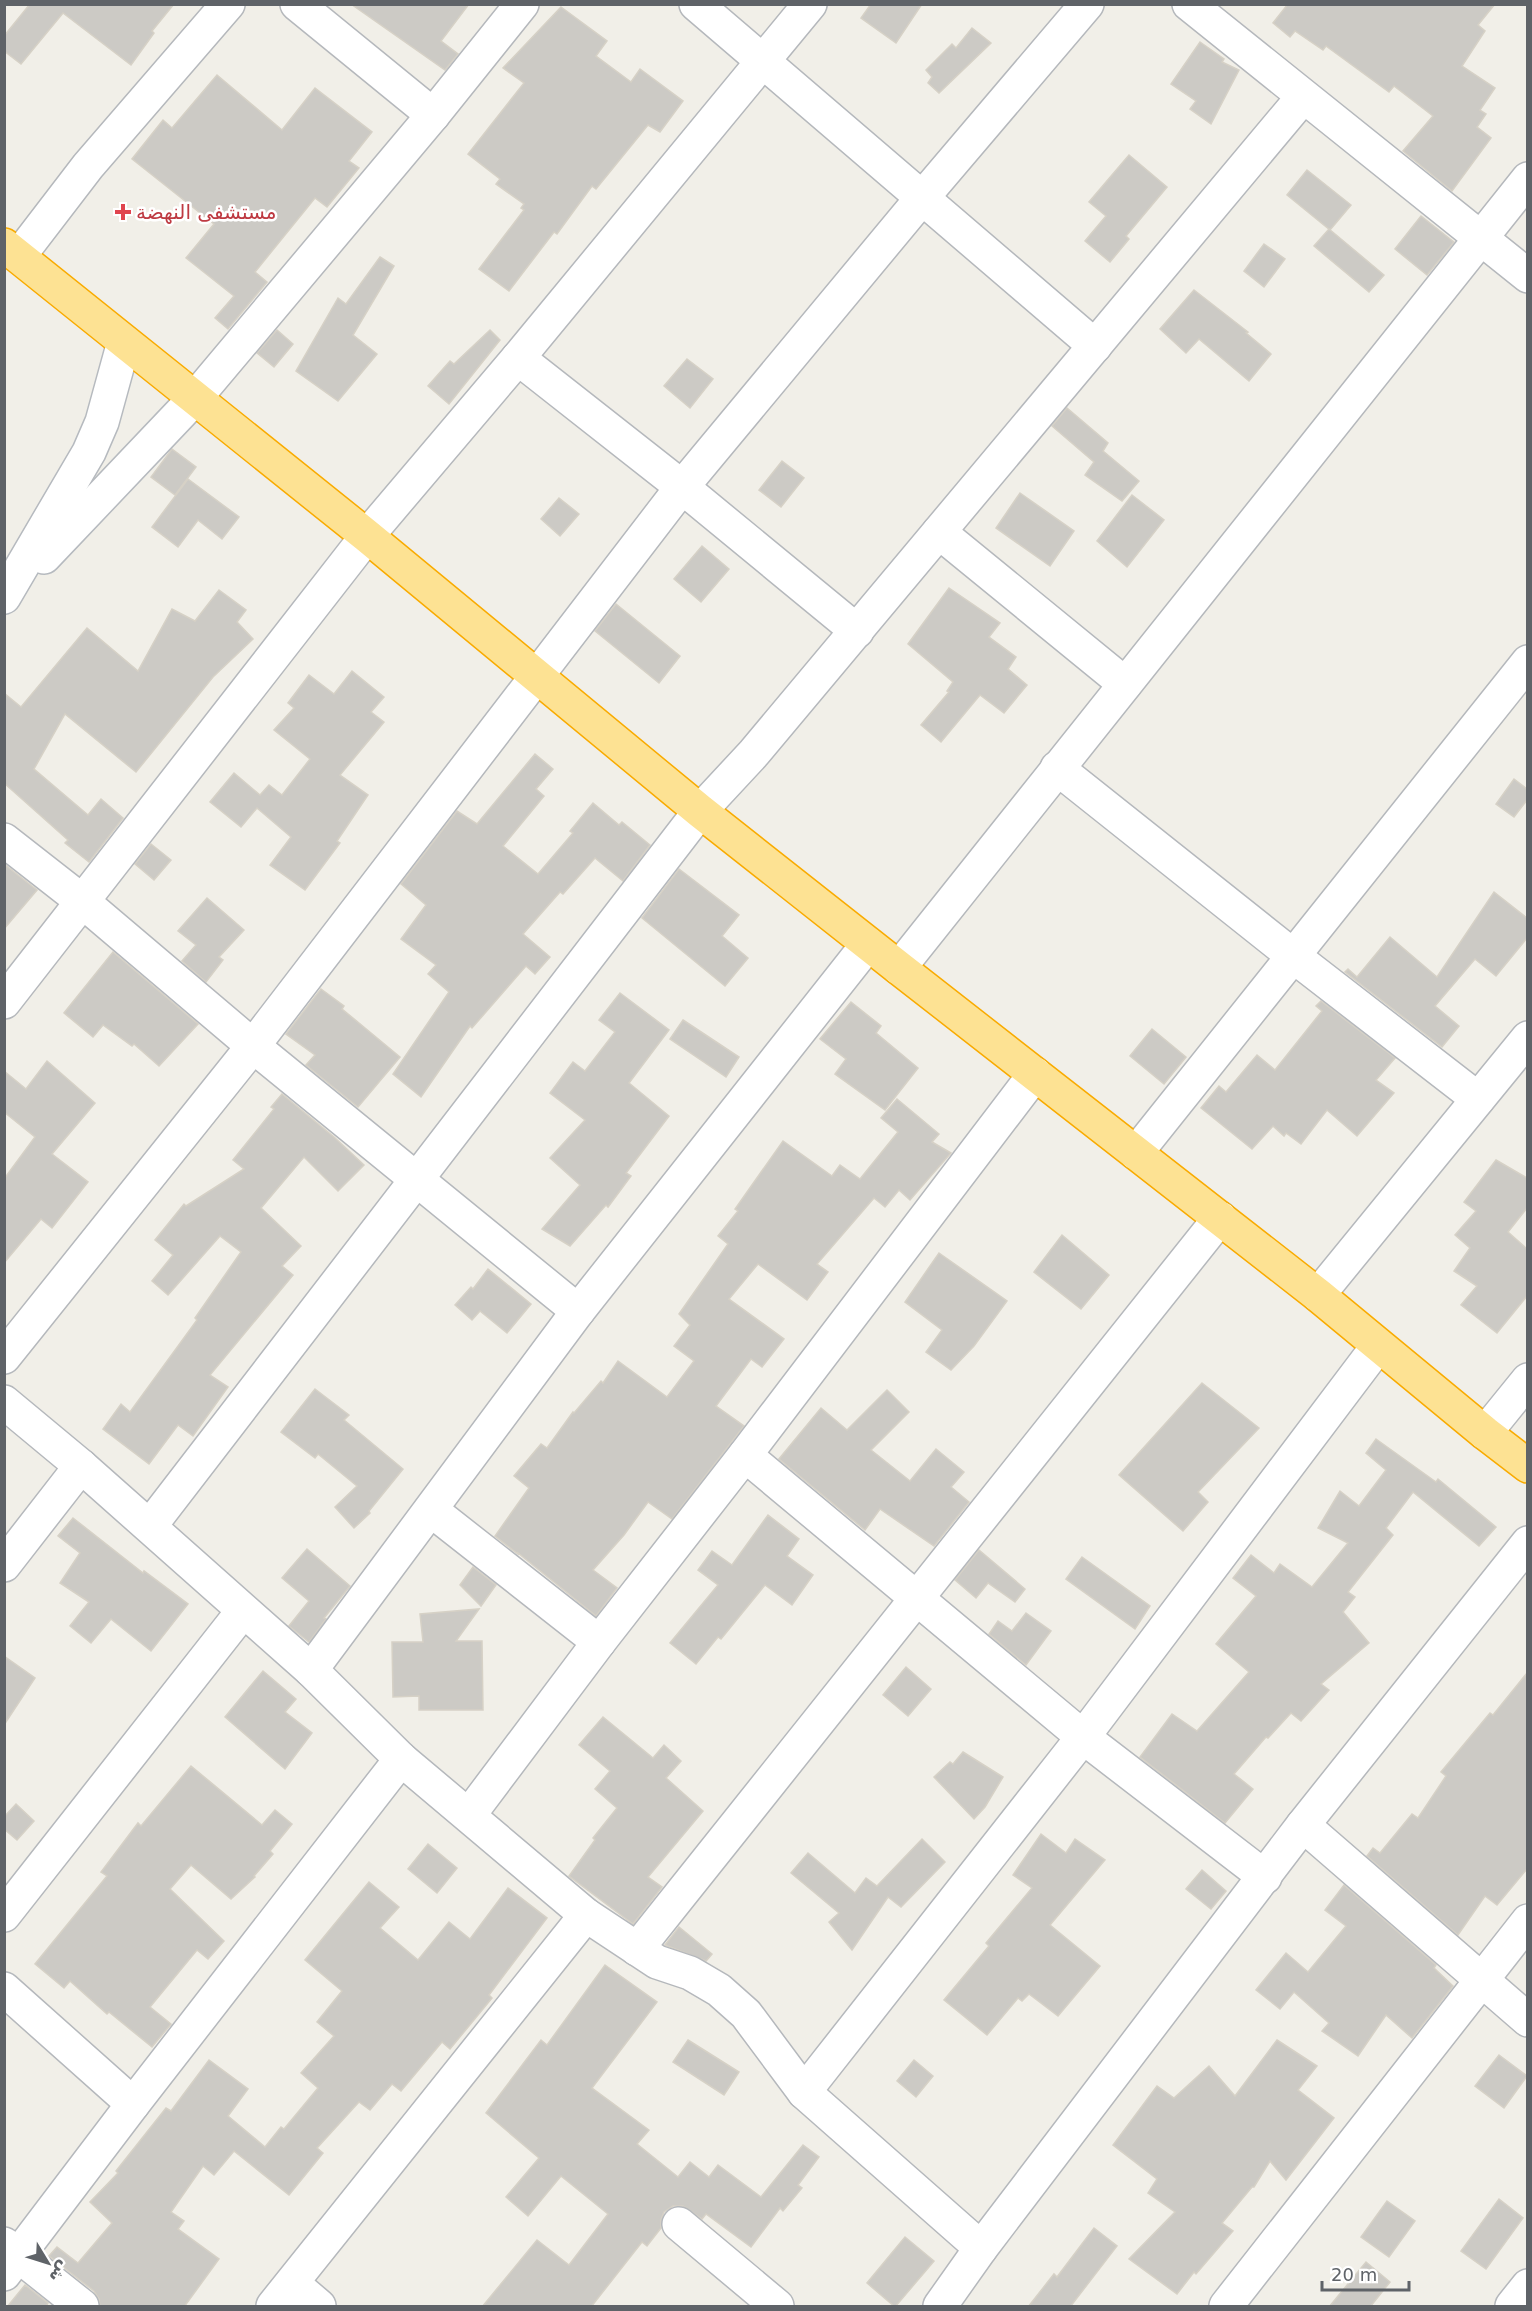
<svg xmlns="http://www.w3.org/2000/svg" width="1532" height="2311" viewBox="0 0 1532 2311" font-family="'DejaVu Sans','Noto Naskh Arabic',sans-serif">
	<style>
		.building { fill: #cccac5; stroke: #d6d1c6; stroke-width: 1.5 }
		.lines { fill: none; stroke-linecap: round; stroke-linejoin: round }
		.street-casing { stroke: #b5b8bc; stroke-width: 36 }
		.secondary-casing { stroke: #b6babf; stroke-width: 36 }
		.highway-casing { stroke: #f9ab00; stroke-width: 36 }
		.street { stroke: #fff; stroke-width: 33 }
		.secondary { stroke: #fff; stroke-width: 33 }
		.highway { stroke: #fde293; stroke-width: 33 }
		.health-dot { fill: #e0444e; stroke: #fff; stroke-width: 2 }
		.labels { text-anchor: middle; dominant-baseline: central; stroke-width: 5; stroke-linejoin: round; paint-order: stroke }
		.health-label { font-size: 20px; fill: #be3a42; stroke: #fff; text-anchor: start }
	</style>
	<rect width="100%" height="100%" fill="#f1efe8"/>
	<g class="building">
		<path d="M30 4H174L152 31 154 33 131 65 63 13 21 64 4 51V36Z"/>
		<path d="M351 4H469L441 41 458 54 445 70Z"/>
		<path d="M871 4H922L896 43 861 18Z"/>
		<path d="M1288 4H1495L1478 25 1485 31 1462 66 1495 88 1480 110 1486 114 1477 127 1491 138 1452 191 1403 151 1433 116 1394 86 1389 92 1326 46 1323 50 1295 31 1290 37 1273 23Z"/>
		<path d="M561 7 607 41 596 56 631 82 640 69 683 101 660 132 648 125 596 189 592 186 557 234 554 232 509 291 479 269 524 210 521 208 524 204 496 184 500 179 468 154 524 83 503 68Z"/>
		<path d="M972 28 991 43 939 93 928 83 932 77 926 70 952 44 956 48Z"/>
		<path d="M1200 42 1224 59 1222 62 1239 70 1211 124 1190 109 1196 101 1171 84Z"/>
		<path d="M217 75 282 130 315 88 372 132 349 161 359 168 327 207 315 198 255 272 267 282 228 329 215 318 234 296 186 258 214 224 132 159 163 120 172 128Z"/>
		<path d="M1129 155 1167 187 1126 236 1129 239 1110 262 1085 241 1106 216 1089 202Z"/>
		<path d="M1307 170 1351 205 1330 230 1287 195Z"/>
		<path d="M1421 216 1454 242 1427 275 1395 249Z"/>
		<path d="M1329 229 1384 275 1369 292 1314 246Z"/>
		<path d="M1264 244 1285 259 1264 287 1244 271Z"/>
		<path d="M380 257 394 266 353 335 377 354 338 401 296 371 338 298 346 304Z"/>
		<path d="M1194 290 1248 332 1246 333 1271 354 1249 381 1199 339 1186 353 1160 329Z"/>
		<path d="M277 330 293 344 274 367 257 353Z"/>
		<path d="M490 330 500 340 449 404 428 386 450 361 454 364Z"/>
		<path d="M687 359 713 379 690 408 664 386Z"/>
		<path d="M1067 408 1108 443 1103 451 1139 481 1122 501 1085 475 1094 462 1052 426Z"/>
		<path d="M172 449 196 467 175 495 151 477Z"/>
		<path d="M782 461 804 478 781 507 759 490Z"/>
		<path d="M188 479 239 517 222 539 198 520 178 547 152 527Z"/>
		<path d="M1020 493 1074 531 1050 566 996 528Z"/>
		<path d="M1132 495 1164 520 1127 567 1097 541Z"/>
		<path d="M559 498 579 514 560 536 541 519Z"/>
		<path d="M702 546 729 569 701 602 674 579Z"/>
		<path d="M949 588 1000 623 989 637 1016 657 1008 669 1027 685 1004 713 980 695 941 742 921 725 949 692 947 691 953 682 908 644Z"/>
		<path d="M219 590 246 610 237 622 253 639 213 677 136 772 65 714 34 769 88 815 101 799 123 818 89 862 65 843 68 840 4 783V693L21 707 87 628 138 671 172 609 195 621Z"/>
		<path d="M616 604 680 656 659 683 595 631Z"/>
		<path d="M352 671 384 697 371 712 384 722 340 775 368 795 337 841 340 843 305 890 270 865 291 837 257 808 241 827 210 802 234 773 260 795 269 785 282 795 310 759 274 730 294 708 288 703 309 675 334 694Z"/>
		<path d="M535 754 553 769 536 789 544 796 503 846 538 874 573 833 570 831 593 803 619 825 622 822 650 845 623 881 595 858 563 894 560 892 523 934 550 957 535 974 526 966 472 1028 470 1026 421 1097 393 1074 449 992 428 974 436 965 401 939 426 905 401 884 457 811 477 824Z"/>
		<path d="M1514 779 1527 789V800L1514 817 1496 804Z"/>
		<path d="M151 844 171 860 154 880 135 864Z"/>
		<path d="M4 864 37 890 4 929Z"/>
		<path d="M679 869 739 915 722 936 748 958 725 986 642 918Z"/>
		<path d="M1494 892 1527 918V938L1496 976 1475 959 1435 1006 1459 1026 1442 1047 1345 972 1348 969 1357 977 1390 937 1437 977Z"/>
		<path d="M207 898 244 930 219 957 223 960 206 982 182 961 196 945 178 931Z"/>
		<path d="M113 952 198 1024 159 1066 134 1044 132 1046 103 1025 93 1037 64 1013Z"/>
		<path d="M321 989 344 1006 342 1009 400 1057 358 1107 306 1065 315 1055 286 1034Z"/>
		<path d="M620 993 669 1030 629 1083 669 1116 626 1173 631 1176 608 1207 606 1205 570 1246 542 1229 580 1185 550 1158 585 1120 550 1093 573 1062 585 1071 615 1032 599 1020Z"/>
		<path d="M1321 1001 1395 1058 1376 1080 1394 1093 1357 1136 1327 1110 1301 1144 1286 1133 1284 1136 1273 1126 1252 1149 1201 1108 1219 1086 1226 1092 1257 1055 1275 1070 1322 1011 1316 1006Z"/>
		<path d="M851 1002 881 1026 876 1033 918 1068 885 1110 835 1074 846 1059 820 1039Z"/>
		<path d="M683 1020 739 1057 726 1077 670 1039Z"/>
		<path d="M1152 1029 1186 1057 1164 1084 1130 1056Z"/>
		<path d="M47 1061 95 1103 52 1154 88 1182 52 1228 41 1219 4 1263V1179L35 1137 4 1112V1071L26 1089Z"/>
		<path d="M282 1094 334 1137 364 1165 338 1191 304 1157 261 1208 301 1246 282 1266 293 1275 210 1375 228 1387 193 1436 178 1425 149 1464 103 1429 121 1404 130 1412 197 1320 195 1318 241 1252 220 1236 168 1295 152 1281 173 1255 155 1240 184 1204 186 1206 244 1169 233 1160 274 1109 271 1107Z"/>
		<path d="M897 1099 939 1134 932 1142 951 1153 910 1200 899 1190 885 1207 874 1198 817 1264 828 1272 807 1300 758 1264 729 1299 784 1339 762 1367 751 1359 716 1406 744 1426 672 1519 648 1502 624 1535 593 1570 617 1588 596 1616 518 1553V1554L495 1536 529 1488 514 1476 541 1444 547 1448 573 1412 574 1413 601 1381 603 1383 618 1361 667 1397 694 1361 674 1346 690 1325 679 1314 728 1244 718 1236 738 1211 735 1209 783 1141 832 1176 840 1165 860 1179 898 1132 881 1118Z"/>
		<path d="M1496 1160 1527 1178V1208L1508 1232 1527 1249V1296L1497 1333 1461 1305 1477 1286 1454 1271 1470 1248 1455 1235 1476 1211 1464 1202Z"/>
		<path d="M1062 1235 1109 1275 1081 1309 1034 1272Z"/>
		<path d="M939 1253 1007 1301 974 1346 951 1370 926 1352 942 1330 905 1302Z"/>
		<path d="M488 1269 531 1304 507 1333 480 1311 472 1320 455 1305 471 1287 473 1289Z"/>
		<path d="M1202 1383 1259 1428 1198 1492 1208 1502 1183 1531 1119 1475Z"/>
		<path d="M315 1389 349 1415 344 1420 403 1469 369 1511 370 1513 354 1528 335 1507 357 1486 318 1454 315 1458 281 1432Z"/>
		<path d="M887 1390 909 1412 871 1450 910 1481 936 1449 964 1472 951 1487 969 1502 934 1546 880 1509 865 1530 779 1459 821 1408 847 1430Z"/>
		<path d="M1376 1439 1436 1482 1438 1479 1496 1527 1479 1546 1413 1492 1386 1528 1393 1535 1348 1592 1355 1597 1343 1612 1369 1643 1321 1684 1329 1690 1301 1721 1291 1713 1268 1738 1266 1737 1234 1774 1253 1789 1225 1823 1140 1757 1172 1714 1197 1731 1249 1672 1216 1644 1256 1596 1233 1578 1251 1555 1274 1573 1280 1564 1312 1587 1348 1543 1318 1528 1340 1491 1359 1506 1386 1470 1366 1453Z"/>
		<path d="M768 1515 799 1539 787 1556 813 1575 792 1605 765 1585 721 1639 718 1637 696 1664 670 1643 718 1585 698 1570 712 1551 732 1565Z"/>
		<path d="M73 1518 143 1573 144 1571 188 1604 151 1651 111 1619 91 1643 70 1626 89 1602 60 1583 80 1553 58 1536Z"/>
		<path d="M307 1549 350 1586 324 1618 326 1619 309 1642 289 1626 309 1601 282 1578Z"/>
		<path d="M979 1550 1025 1589 1015 1602 988 1583 976 1598 955 1580Z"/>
		<path d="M1082 1557 1150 1606 1135 1629 1066 1579Z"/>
		<path d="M473 1567 496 1585 481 1606 460 1585Z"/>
		<path d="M479 1609 456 1641H482L483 1710H419V1696L393 1697 392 1642H423L420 1614Z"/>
		<path d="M1026 1613 1051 1631 1026 1665 989 1634 998 1621 1012 1631Z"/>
		<path d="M4 1656 35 1678 4 1725Z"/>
		<path d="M906 1667 931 1689 908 1716 883 1695Z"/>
		<path d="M263 1671 296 1699 285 1712 312 1733 285 1769 225 1717Z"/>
		<path d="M1527 1673V1869L1497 1905 1485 1896 1458 1935 1367 1856 1373 1848 1380 1853 1412 1814 1418 1818 1446 1776 1441 1772 1490 1713 1493 1715Z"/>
		<path d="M603 1717 653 1758 664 1745 681 1761 666 1778 703 1811 648 1877 662 1887 633 1924 569 1876 595 1840 593 1838 617 1808 595 1789 610 1771 579 1745Z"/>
		<path d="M963 1752 1003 1777 985 1807 974 1819 934 1777 950 1762 953 1764Z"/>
		<path d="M191 1766 262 1825 275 1810 292 1824 270 1851 273 1854 254 1876 255 1877 231 1899 191 1865 170 1889 224 1941 208 1959 197 1950 150 2007 171 2024 152 2047 109 2012 107 2014 70 1981 64 1988 35 1964 107 1876 101 1872 138 1823 141 1826Z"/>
		<path d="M16 1804 34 1821 17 1840 4 1829V1817Z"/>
		<path d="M1041 1834 1066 1853 1075 1839 1105 1860 1050 1925 1100 1966 1058 2016 1029 1994 1022 2001 1018 1998 987 2035 944 2000 989 1946 986 1943 1032 1888 1013 1875Z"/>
		<path d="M922 1839 945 1862 901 1907 888 1897 852 1950 829 1922 839 1913 791 1873 808 1853 855 1893 866 1878 877 1886Z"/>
		<path d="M428 1844 457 1868 437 1893 408 1869Z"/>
		<path d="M1202 1870 1226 1891 1211 1909 1186 1889Z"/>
		<path d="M369 1882 399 1907 380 1928 418 1960 449 1922 470 1939 508 1888 547 1918 489 1995 492 1998 450 2049 442 2042 401 2091 392 2084 370 2110 359 2102 317 2148 323 2153 289 2195 234 2151 214 2175 203 2166 171 2212 184 2221 178 2229 219 2259 184 2307H100L99 2299 94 2291 49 2256 57 2247 78 2263 112 2223 90 2202 118 2173 116 2171 166 2108 171 2111 209 2060 248 2089 228 2116 265 2147 281 2127 284 2129 318 2088 301 2073 334 2036 317 2022 342 1991 305 1960Z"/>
		<path d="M1344 1885 1436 1965 1434 1968 1453 1986 1412 2038 1386 2015 1358 2056 1322 2031 1329 2023 1294 1992 1280 2009 1256 1990 1286 1953 1308 1972 1346 1926 1325 1910Z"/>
		<path d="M679 1927 712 1954 706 1961 665 1945Z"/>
		<path d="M605 1965 657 2002 592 2088 649 2130 637 2144 678 2177 690 2162 709 2177 718 2165 761 2197 803 2145 819 2157 798 2185 802 2188 783 2211 780 2208 751 2247 706 2214 702 2219 683 2206H673L664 2212 661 2220V2228L647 2246 642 2242 591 2307H482L537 2240 569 2265 608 2214 561 2176 528 2216 506 2197 539 2158 486 2113 541 2040 547 2045Z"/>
		<path d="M688 2040 739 2072 724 2095 673 2062Z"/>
		<path d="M1277 2040 1317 2066 1298 2090 1334 2118 1286 2180 1270 2161 1254 2187H1252L1222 2223 1233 2231 1196 2274 1194 2272 1177 2294 1129 2259 1175 2212 1148 2193 1157 2179 1113 2145 1157 2086 1174 2098 1209 2066 1235 2096Z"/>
		<path d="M1499 2055 1527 2076 1504 2108 1475 2086Z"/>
		<path d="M914 2060 933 2076 916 2097 897 2081Z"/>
		<path d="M1499 2199 1523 2218 1486 2269 1461 2251Z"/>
		<path d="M1387 2201 1415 2221 1389 2257 1361 2237Z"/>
		<path d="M1094 2228 1117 2246 1070 2307H1028L1054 2274 1057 2277Z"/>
		<path d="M905 2237 934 2261 895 2307 867 2283Z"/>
		<path d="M1366 2262 1390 2282 1370 2307H1329Z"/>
		<path d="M25 2285 48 2303 46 2307H7Z"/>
	</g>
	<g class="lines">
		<g class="street-casing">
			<g id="street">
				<path d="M297 4 433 115"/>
				<path d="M696 4 1095 346"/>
				<path d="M810 4 518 358 682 487 857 631"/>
				<path d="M1189 4 1528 276"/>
				<path d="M19 256 88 166 228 4"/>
				<path d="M196 397 433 115 522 4"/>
				<path d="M939 532 1125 684"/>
				<path d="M1057 768 1292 955 1478 1099"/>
				<path d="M4 840 82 901 253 1046 578 1311"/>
				<path d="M899 968 1528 179"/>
				<path d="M4 1002 367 536 518 358"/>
				<path d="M1136 1153 1528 662"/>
				<path d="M1318 1295 1528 1038"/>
				<path d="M4 1357 253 1046 682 487 922 198 1087 4"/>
				<path d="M4 1402 81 1466 311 1670 401 1759 586 1915 657 1962 690 1973 719 1990 746 2014 804 2092 981 2248"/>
				<path d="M1485 1433 1528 1380"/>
				<path d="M745 1455 1083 1737 1265 1877"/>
				<path d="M431 1510 599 1642"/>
				<path d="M150 1526 700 811 753 754 1303 97"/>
				<path d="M4 1565 81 1466"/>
				<path d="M311 1670 578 1311 868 944"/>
				<path d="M469 1815 599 1642 745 1455 1035 1074"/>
				<path d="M1303 1825 1528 2020"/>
				<path d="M4 1915 243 1611"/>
				<path d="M637 1949 1220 1218"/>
				<path d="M4 1989 133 2104"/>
				<path d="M804 2092 1083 1737 1378 1346"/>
				<path d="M679 2224 777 2306"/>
				<path d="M4 2244 82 2306"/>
				<path d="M4 2274 133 2104 401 1759"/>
				<path d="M292 2283 319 2306"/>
				<path d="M273 2306 586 1915"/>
				<path d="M940 2306 981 2248 1303 1825 1528 1543"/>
				<path d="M1226 2306 1528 1921"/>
				<path d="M1512 2306 1528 2286"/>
			</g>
		</g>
		<g class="secondary-casing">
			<g id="secondary">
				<path d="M44 557 196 397"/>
				<path d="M4 597 89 452 102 422 124 342"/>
			</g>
		</g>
		<g class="highway-casing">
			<path id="highway" d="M4 245 367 536 700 811 899 968 1318 1295 1485 1433 1528 1466"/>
		</g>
		<use href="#street" class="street"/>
		<use href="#secondary" class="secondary"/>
		<use href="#highway" class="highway"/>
	</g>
	<path class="health-dot" d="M120 203h6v6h6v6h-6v6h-6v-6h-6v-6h6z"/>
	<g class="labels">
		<g class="health-label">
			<text x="136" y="212">مستشفى النهضة</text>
		</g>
	</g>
	<rect width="1532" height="2311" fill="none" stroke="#5f6368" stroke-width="12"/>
	<g transform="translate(48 2263) rotate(128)" stroke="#ffffff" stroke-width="4.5" paint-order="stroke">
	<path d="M0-4.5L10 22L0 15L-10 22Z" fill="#5f6368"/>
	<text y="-9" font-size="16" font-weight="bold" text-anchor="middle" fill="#5f6368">ش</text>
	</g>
	<path d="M1322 2281v9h87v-9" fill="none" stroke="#5f6368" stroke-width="3"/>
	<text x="1331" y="2281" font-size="18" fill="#5f6368" stroke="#ffffff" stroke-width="4.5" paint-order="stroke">20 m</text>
</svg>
